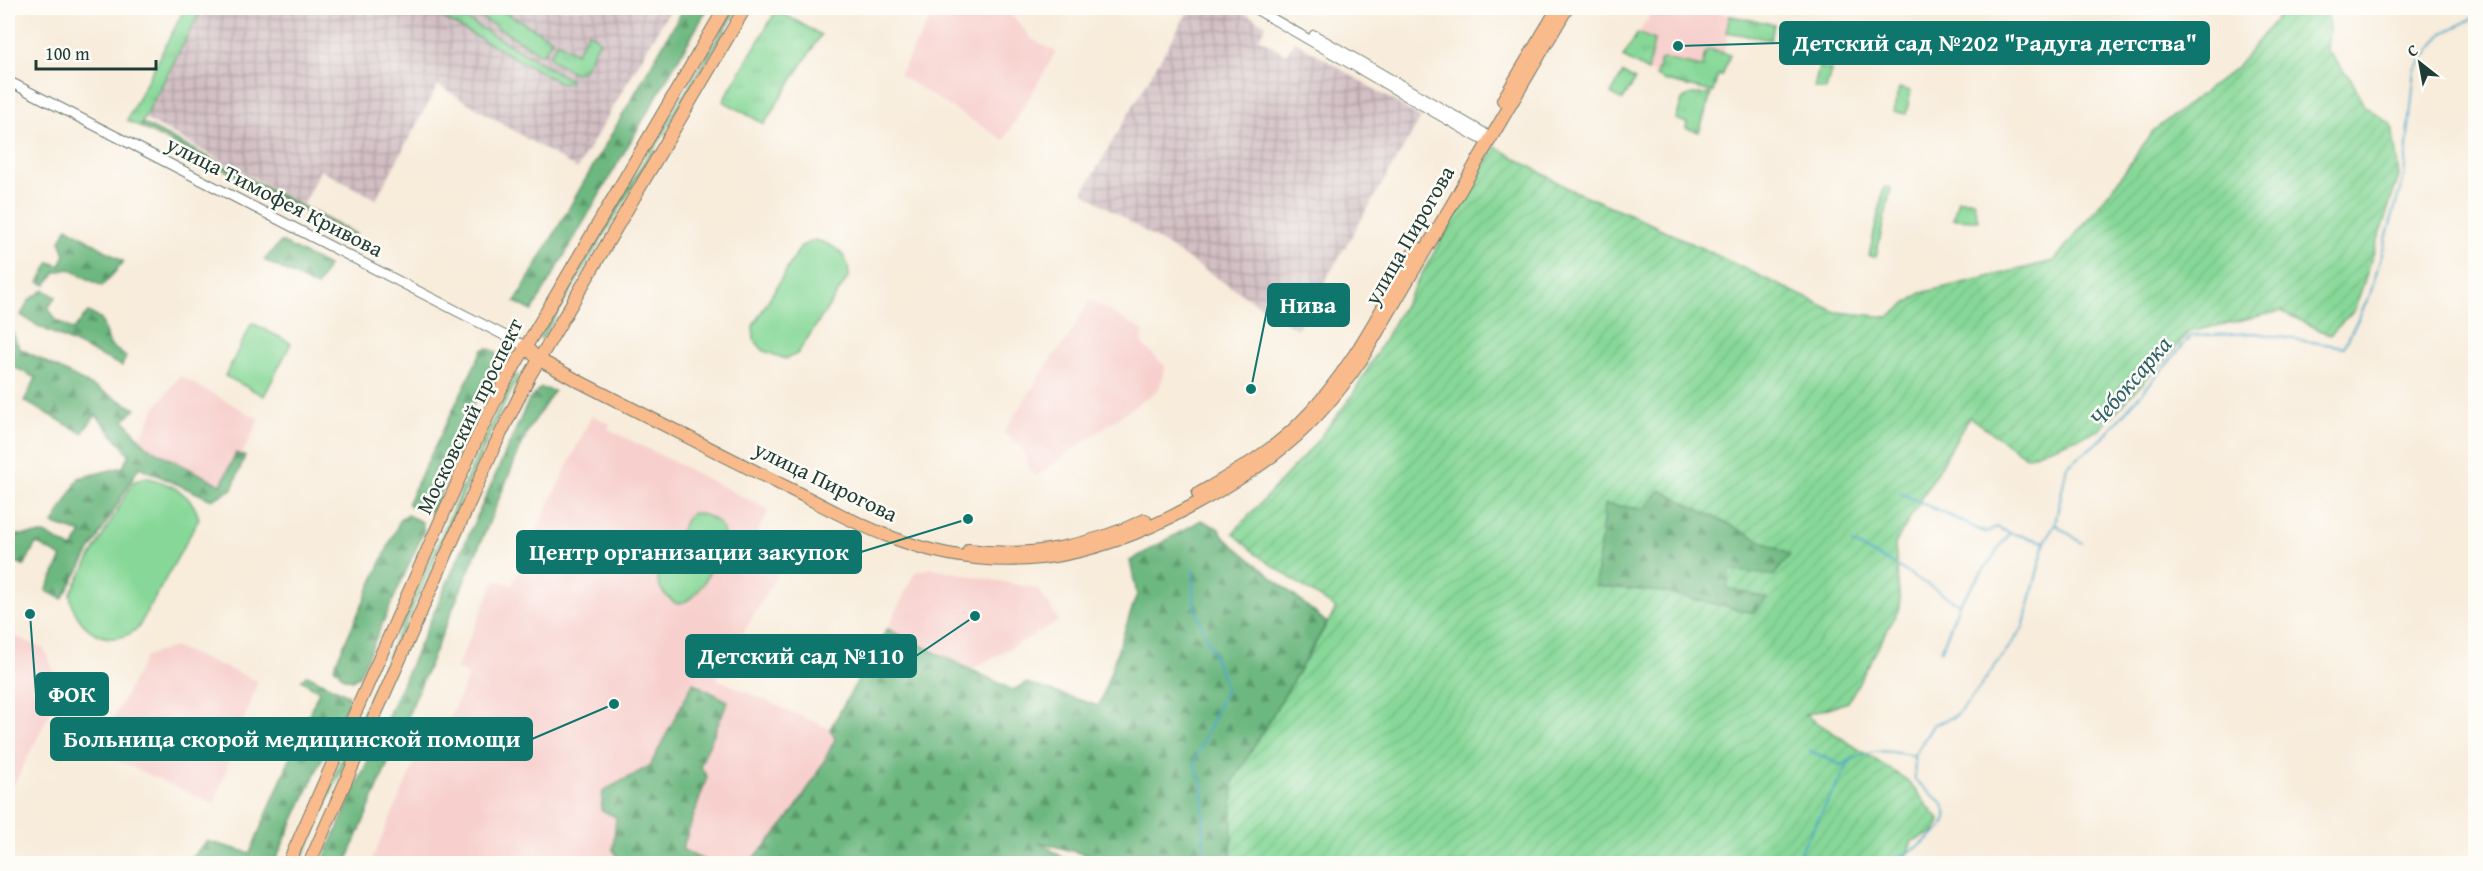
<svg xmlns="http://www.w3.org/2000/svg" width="2483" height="871" viewBox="0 0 2483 871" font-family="'Gentium Book Plus',serif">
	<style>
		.built { fill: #f7d0cd }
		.industrial { fill: url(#industrial-grid) }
		.grass { fill: url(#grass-tufts); stroke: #538a66; stroke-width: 1.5 }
		.forest { fill: url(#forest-firs); stroke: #467a5a; stroke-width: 1.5 }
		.garden { fill: url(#garden-furrows); stroke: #538a66; stroke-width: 1.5; fill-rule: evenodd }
		.pitch { fill: #87d898; stroke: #538a66; stroke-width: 1.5 }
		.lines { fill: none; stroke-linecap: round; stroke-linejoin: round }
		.stream { stroke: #4ba8c9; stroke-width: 2 }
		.minor-casing { stroke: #6b7a6e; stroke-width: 11 }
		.major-casing { stroke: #6b7a6e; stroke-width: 14 }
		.minor { stroke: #fff; stroke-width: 9 }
		.major { stroke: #fabb8c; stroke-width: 12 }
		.labels { text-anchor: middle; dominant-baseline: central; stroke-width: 5; stroke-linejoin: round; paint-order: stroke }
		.street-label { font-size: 22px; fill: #1f3d34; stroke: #fdfcf7 }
		.water-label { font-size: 24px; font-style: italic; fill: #2e6268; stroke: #fdfcf7 }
		.leader { fill: none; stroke: #0f766e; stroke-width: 2 }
		.callout-dot { fill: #0f766e; stroke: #fdfcf7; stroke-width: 2 }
		.callout { fill: #0f766e; stroke: #0f766e; stroke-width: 2 }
		.callout-label { font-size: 24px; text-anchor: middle; font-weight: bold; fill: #fff }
	</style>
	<defs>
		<pattern id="industrial-grid" width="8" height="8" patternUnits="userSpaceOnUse" patternTransform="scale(1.5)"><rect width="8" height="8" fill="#d2bec3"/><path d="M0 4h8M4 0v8" fill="none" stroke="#aa9c9f"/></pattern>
		<pattern id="grass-tufts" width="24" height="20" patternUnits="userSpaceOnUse" patternTransform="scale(1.5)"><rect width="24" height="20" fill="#87d898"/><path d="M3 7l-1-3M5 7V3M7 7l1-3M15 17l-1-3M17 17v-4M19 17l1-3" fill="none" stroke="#74ba84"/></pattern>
		<pattern id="forest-firs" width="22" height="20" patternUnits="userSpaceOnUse" patternTransform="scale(1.5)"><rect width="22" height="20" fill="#6db880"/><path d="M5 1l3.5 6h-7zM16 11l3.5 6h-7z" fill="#59976a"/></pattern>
		<pattern id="garden-furrows" width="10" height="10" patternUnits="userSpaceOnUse" patternTransform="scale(1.5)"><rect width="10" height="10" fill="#87d898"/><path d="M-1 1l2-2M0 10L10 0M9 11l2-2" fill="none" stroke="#74ba84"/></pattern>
	</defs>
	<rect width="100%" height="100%" fill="#fdfcf7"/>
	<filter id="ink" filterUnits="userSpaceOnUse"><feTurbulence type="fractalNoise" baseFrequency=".0167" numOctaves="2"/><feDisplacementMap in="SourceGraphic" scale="12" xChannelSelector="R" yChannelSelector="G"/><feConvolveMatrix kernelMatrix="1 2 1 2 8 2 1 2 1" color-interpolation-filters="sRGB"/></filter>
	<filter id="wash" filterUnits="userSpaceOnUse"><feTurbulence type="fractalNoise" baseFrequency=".008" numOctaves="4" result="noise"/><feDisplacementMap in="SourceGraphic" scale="24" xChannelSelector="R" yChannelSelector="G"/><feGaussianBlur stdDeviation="1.35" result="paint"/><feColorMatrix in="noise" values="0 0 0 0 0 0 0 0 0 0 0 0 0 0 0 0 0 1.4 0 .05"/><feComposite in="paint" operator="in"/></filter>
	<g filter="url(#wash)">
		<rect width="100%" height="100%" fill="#f8ecdb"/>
		<g class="built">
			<path d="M936 8H998L1015 18 1032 39 1056 52 1004 140 899 75Z"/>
			<path d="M1655 8H1694L1774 24 1771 40 1729 32 1713 92 1666 81 1623 57Z"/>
			<path d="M1090 300 1144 331 1141 343 1165 366 1159 389 1036 476 1028 466 1023 448 1003 433 1053 356 1067 340Z"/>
			<path d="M180 376 259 419 223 494 135 451 155 408Z"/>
			<path d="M592 415 610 424 608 429 769 510 753 541 782 566 717 679 830 729 835 739 814 783 773 840 747 863H710L682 851 676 864H370L423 744 436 749 469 675 456 669 496 579 512 585 543 516Z"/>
			<path d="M932 568 1039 589 1059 621 972 669 887 629 915 572Z"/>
			<path d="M8 633 44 649 62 689 13 787 8 785Z"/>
			<path d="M175 647 258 681 214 804 96 751 146 656Z"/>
		</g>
		<g class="industrial">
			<path d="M202 8H671L577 169 438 85 376 199 320 170 303 205 145 119Z"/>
			<path d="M1190 8H1236L1266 25 1259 38 1262 40 1286 54 1295 41 1421 118 1297 329 1083 192Z"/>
		</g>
		<g class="grass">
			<path d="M185 8H202L140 127 127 120Z"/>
			<path d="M425 8H447L570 80 568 83 562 84Z"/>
			<path d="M465 8H497L552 39 544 53H540Z"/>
			<path d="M735 8H738L542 339 539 338Z"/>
			<path d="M772 8H778L777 10 821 35 764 124 723 101 776 11Z"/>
			<path d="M1730 16 1774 24 1771 40 1726 32Z"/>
			<path d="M588 32 598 38 599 42 583 71 574 73 551 59 550 55 557 42 576 53Z"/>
			<path d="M1638 33 1654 40 1648 71 1623 57Z"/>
			<path d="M1709 49 1730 55 1722 76 1718 75 1713 92 1666 81 1656 76 1660 61 1663 59 1702 67 1705 53Z"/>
			<path d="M1819 67 1831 70 1826 90 1814 88Z"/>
			<path d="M1623 73 1635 80 1623 100 1611 94Z"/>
			<path d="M1692 94H1711L1699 132 1686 128 1687 123 1676 119 1682 100Z"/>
			<path d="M1884 187 1891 188 1876 257 1869 256Z"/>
			<path d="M1958 200H1973L1978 220 1953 219Z"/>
			<path d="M516 374 519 376 495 423 300 863 295 864 492 422Z"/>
		</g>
		<g class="forest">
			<path d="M684 8H708L532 311 515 302Z"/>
			<path d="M142 123 356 234 355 236 140 127Z"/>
			<path d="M67 227 124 262 102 286 69 269 56 272 46 285 39 282 50 262 60 266 65 254 60 241Z"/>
			<path d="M281 242 328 266 317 287 264 260Z"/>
			<path d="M44 290 56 297 48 308 57 321 73 330 88 312 101 319 110 345 126 357 122 366 38 326 21 315 29 300Z"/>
			<path d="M12 331 19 348 136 409 124 420 147 447 221 485 236 453 245 456 232 489 212 500 139 467 62 599 46 591 62 557 36 543 24 566C4 556 7 553 8 531L14 535 46 534 72 549 82 533 53 524 79 478 123 467 129 454 96 415 82 433 24 401 36 378 8 364V341Z"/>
			<path d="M487 348 496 352 497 356 461 429 462 442 435 509 428 512 409 505 408 502 482 350Z"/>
			<path d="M541 388 554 391 527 432 346 863H322L529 400Z"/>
			<path d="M1660 490 1790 555 1774 576 1767 598 1753 613 1662 592 1595 586 1605 504 1644 509Z"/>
			<path d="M407 515 422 522 424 531 359 676 352 680 344 678 334 667 401 518Z"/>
			<path d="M1201 520 1218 528 1226 539 1327 623 1233 782 1231 863H1116L1039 842 1071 863 747 864C786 828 812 787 835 739L830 729 887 629 1013 690 1026 683 1099 706 1137 594 1130 561Z"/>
			<path d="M307 675 348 695V702L274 863H201L191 858 207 841 250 853 319 691 301 680Z"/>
			<path d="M693 683 728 701 700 766 707 777 682 850 710 863H623L613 850 616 817 601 810 603 791 650 766Z"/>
		</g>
		<path class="garden" d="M2285 8H2327L2329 30 2327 50 2352 81 2364 106 2392 125 2399 176 2355 309 2330 335 2281 311 2190 332 2099 430 2026 457 1969 417 1895 544 1900 607 1848 702 1805 715 1907 780 1940 821 1934 833 1912 841 1904 863H1231L1233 782 1336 609 1257 555 1233 533 1314 445 1352 396 1495 146 1569 189 1634 216 1836 312 1889 317 1921 293 2054 261 2113 188 2153 131 2236 68ZM1660 490 1790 555 1774 576 1730 570 1727 588 1767 598 1753 613 1662 592 1595 586 1605 504 1644 509Z"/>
		<g class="pitch">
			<path d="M1899 88 1911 91 1906 114 1894 112Z"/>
			<path d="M815 240C835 245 849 254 849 276L797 354 786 359 764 351 754 340 753 326 801 246Z"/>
			<path d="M252 323 291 343 264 396 225 376Z"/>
			<path d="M145 477C169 483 193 493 199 519L138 628C109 653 73 627 70 594L133 482Z"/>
			<path d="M693 513C708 514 725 522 724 539 714 560 703 600 677 604 665 596 660 591 657 577L687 518Z"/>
		</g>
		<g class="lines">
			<g class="stream">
				<path d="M1900 493 1987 533 1996 527 2010 533"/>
				<path d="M2055 524 2082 543"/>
				<path d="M1852 543 1895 565 1959 604"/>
				<path d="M1193 569 1194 605 1226 687 1194 763 1203 786 1204 864"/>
				<path d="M1941 651 1959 604 2010 533 2045 542"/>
				<path d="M1810 751 1841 765C1870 750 1881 748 1913 756"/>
				<path d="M1793 864 1851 760"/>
				<path d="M1885 864C1902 855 1961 830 1943 805 1936 795 1923 790 1915 780L1914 756 1933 725 1955 716 1968 703 2023 628 2045 542 2055 524 2067 466 2102 439 2191 336 2255 333 2344 347 2370 295 2404 176 2415 69 2443 33 2476 17"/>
			</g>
		</g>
	</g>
	<g filter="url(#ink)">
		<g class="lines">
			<g class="minor-casing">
				<g id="minor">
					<path d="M1254 8 1481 139"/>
					<path d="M1314 35 1484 133"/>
					<path d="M8 81 525 346"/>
				</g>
			</g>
			<g class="major-casing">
				<g id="major">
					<path d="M1503 100 1558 8"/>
					<path d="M525 346 538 359 580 382C647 416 714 451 782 485 817 502 851 522 888 536 997 579 1091 561 1192 506 1268 465 1311 433 1361 360L1567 8"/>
					<path d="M1198 494C1234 473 1270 453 1300 423 1350 374 1382 308 1417 247"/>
					<path d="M969 550C1028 559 1091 546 1145 520"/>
					<path d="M288 864 478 436 501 389 725 8"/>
					<path d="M309 864 494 447 530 375 745 8"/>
				</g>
			</g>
			<use href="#minor" class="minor"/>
			<use href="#major" class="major"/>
		</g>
	</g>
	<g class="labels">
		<g class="street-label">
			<text transform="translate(275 196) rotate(27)">улица Тимофея Кривова</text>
			<text transform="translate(1409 235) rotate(-60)">улица Пирогова</text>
			<text transform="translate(469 416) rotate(-64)">Московский проспект</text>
			<text transform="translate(826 481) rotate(26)">улица Пирогова</text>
		</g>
		<g class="water-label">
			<text transform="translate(2130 381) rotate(-49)">Чебоксарка</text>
		</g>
	</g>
	<path class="leader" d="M1678 46L1780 43M1251 389L1268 305M968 519L861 552M975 616L916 656M30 614L36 694M614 704L532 739"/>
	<g class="callout-dot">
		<circle cx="1678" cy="46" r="6"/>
		<circle cx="1251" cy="389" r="6"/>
		<circle cx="968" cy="519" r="6"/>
		<circle cx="975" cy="616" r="6"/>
		<circle cx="30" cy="614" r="6"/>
		<circle cx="614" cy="704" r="6"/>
	</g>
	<g class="callout">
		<rect x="1780" y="22" width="429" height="42" rx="6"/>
		<rect x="1268" y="284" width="81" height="42" rx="6"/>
		<rect x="517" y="531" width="344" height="42" rx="6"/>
		<rect x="686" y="635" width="230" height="42" rx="6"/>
		<rect x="36" y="673" width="72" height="42" rx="6"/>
		<rect x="51" y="718" width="481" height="42" rx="6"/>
	</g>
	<g class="callout-label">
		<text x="1995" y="51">Детский сад №202 "Радуга детства"</text>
		<text x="1308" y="313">Нива</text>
		<text x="689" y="560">Центр организации закупок</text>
		<text x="801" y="664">Детский сад №110</text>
		<text x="72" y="702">ФОК</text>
		<text x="292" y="747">Больница скорой медицинской помощи</text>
	</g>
	<rect width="2483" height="871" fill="none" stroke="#fdfcf7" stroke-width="30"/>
	<g transform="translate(2420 63) rotate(329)" stroke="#fdfcf7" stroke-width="4.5" paint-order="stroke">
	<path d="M0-4.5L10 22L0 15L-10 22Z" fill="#1f3d34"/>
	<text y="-9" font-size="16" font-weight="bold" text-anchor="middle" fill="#1f3d34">С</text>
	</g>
	<path d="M36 60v9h120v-9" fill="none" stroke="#1f3d34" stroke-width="3"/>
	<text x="45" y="60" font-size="18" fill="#1f3d34" stroke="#fdfcf7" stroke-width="4.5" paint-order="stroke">100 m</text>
</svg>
